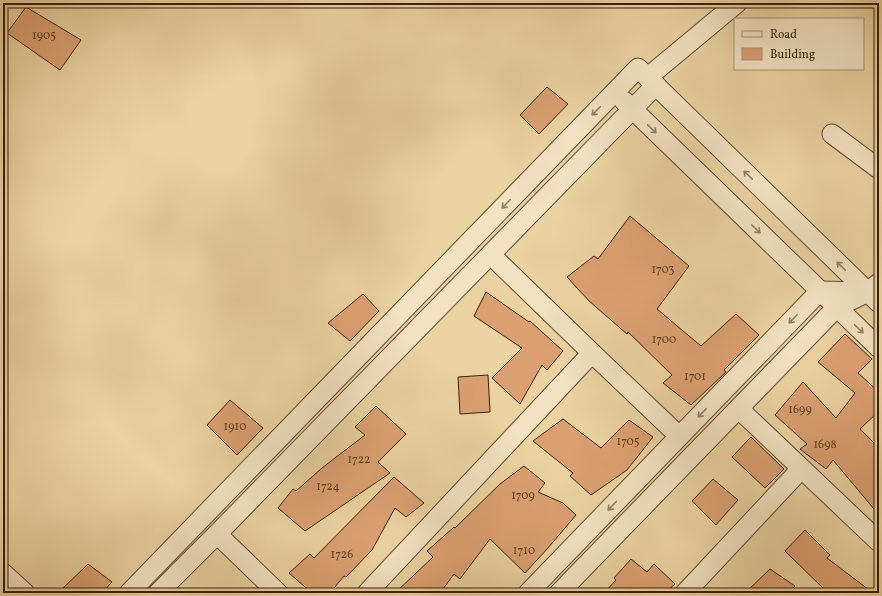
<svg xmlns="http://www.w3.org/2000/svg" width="882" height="596" viewBox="0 0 882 596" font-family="Vollkorn,serif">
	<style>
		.building { fill: #dba071; stroke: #36200a }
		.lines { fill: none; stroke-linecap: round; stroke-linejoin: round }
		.minor-casing { stroke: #634c30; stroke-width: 21 }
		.minor { stroke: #f2e2c2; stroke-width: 19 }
		.oneway { stroke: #948166 }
		.labels { text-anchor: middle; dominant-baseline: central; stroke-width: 3.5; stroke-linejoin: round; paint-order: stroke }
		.number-label { font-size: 12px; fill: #5f4024 }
	</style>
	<rect width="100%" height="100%" fill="#ebd2a1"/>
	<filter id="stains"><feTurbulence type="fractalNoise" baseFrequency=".005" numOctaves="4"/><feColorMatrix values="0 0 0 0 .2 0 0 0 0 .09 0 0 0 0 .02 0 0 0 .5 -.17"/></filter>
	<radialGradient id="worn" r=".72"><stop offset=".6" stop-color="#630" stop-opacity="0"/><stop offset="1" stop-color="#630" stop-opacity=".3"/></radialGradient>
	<g class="building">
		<path d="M26 7 81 40 60 70 7 33Z"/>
		<path d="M547 87 568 104 539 134 520 115Z"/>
		<path d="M630 216 689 266 657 309 701 346 736 314 759 335 724 370 726 372 691 405 663 383 672 375 628 332 627 334 589 301 567 277 594 256 598 259Z"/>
		<path d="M486 292 529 322 530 321 563 351 547 370 542 365 520 404 492 378 522 348 474 316Z"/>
		<path d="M363 294 379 311 350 341 328 323Z"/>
		<path d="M845 334 872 359 858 373 879 392V411L860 429 879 448V515L833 460 826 469 800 449 807 444 775 415 803 382 836 418 855 393 818 362Z"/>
		<path d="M488 375 490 412 460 414 458 377Z"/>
		<path d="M230 400 263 428 237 455 207 425Z"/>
		<path d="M376 406 406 434 378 462 390 473 305 531 278 508 293 489 296 491 322 468 365 435 355 427Z"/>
		<path d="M563 419 601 448 629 420 653 437 627 470 591 495 570 476 573 473 533 441Z"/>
		<path d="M751 437 784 469 765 488 732 457Z"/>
		<path d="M524 466 545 483 538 492 563 503 576 515 548 548 525 573 490 539 460 579 454 574 440 593H395L433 557 427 551 454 527 455 528 500 484Z"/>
		<path d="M394 477 424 503 406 517 395 508 372 550 346 577 344 576 330 593H312L289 573 310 554 314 558Z"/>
		<path d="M713 479 738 500 716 525 692 501Z"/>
		<path d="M805 530 830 555 827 558 873 593H828L785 551Z"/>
		<path d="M631 559 647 572 654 564 675 584 665 593H604L616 580 614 578Z"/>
		<path d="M88 564 112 582 102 593H58Z"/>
		<path d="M770 569 795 586 788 593H745Z"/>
	</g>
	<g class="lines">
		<g class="minor-casing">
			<g id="minor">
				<path d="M648 77 737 3"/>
				<path d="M624 101 879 348"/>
				<path d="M832 134 879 169"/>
				<path d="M491 255 592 353 679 436"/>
				<path d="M739 409 879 542"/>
				<path d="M217 534 278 593"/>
				<path d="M3 573 25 593"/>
				<path d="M129 593 638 68 879 303"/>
				<path d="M158 593 217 534 656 85"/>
				<path d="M367 593 592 353"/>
				<path d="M528 593 820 291 867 292 879 283"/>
				<path d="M559 593 837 307 864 294"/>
				<path d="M685 593 801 469"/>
			</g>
		</g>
		<use href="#minor" class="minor"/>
	</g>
	<defs><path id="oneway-shaft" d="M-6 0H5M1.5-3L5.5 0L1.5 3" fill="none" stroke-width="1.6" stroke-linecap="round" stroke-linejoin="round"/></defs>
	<g class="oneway">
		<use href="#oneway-shaft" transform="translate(596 111) rotate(134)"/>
		<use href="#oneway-shaft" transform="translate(652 129) rotate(44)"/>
		<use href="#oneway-shaft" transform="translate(748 175) rotate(-136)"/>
		<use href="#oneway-shaft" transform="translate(506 204) rotate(134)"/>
		<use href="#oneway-shaft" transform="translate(756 229) rotate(44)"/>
		<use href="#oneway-shaft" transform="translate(841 266) rotate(-136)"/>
		<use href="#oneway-shaft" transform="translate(793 319) rotate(134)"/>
		<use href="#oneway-shaft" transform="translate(859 329) rotate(44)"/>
		<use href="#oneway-shaft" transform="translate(702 413) rotate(134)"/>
		<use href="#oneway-shaft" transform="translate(612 506) rotate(134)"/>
	</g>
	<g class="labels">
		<g class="number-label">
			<text x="44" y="36">1905</text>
			<text x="663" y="270">1703</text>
			<text x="664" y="340">1700</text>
			<text x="695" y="377">1701</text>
			<text x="800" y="410">1699</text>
			<text x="235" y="427">1910</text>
			<text x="628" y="442">1705</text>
			<text x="825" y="445">1698</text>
			<text x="359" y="460">1722</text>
			<text x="328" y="487">1724</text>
			<text x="523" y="496">1709</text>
			<text x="524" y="551">1710</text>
			<text x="342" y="555">1726</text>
		</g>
	</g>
	<rect width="882" height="596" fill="none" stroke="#ebd2a1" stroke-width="16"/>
	<rect x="4" y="4" width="874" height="588" fill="none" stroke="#36200a" stroke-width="2"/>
	<rect x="8" y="8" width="866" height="580" fill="none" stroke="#36200a"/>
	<rect x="734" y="18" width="130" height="52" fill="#f2e2c2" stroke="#a79478"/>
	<rect x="742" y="31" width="20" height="6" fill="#f2e2c2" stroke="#a79478"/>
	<text x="770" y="38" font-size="12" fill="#36200a">Road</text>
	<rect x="742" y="48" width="20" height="12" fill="#dba071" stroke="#a79478"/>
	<text x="770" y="58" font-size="12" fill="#36200a">Building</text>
	<rect width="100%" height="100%" filter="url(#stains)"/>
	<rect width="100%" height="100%" fill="url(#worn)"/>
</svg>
